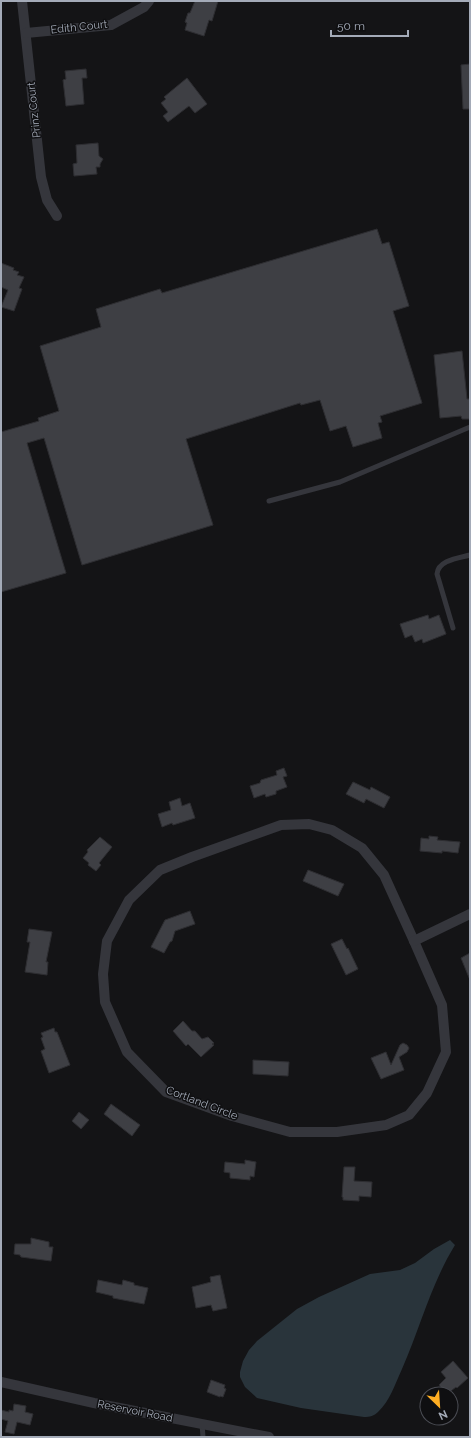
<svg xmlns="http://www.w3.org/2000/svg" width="471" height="1438" viewBox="0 0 471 1438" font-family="Raleway,sans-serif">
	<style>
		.water { fill: #29343b }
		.building { fill: #3e3f44; stroke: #2e2e32 }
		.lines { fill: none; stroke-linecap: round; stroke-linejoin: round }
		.service { stroke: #35363c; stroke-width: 5 }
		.minor { stroke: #35363c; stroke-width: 10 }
		.labels { text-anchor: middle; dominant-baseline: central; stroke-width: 3; stroke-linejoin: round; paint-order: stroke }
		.street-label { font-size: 11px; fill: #a4abb8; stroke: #0f0f11 }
	</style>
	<rect width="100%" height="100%" fill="#141416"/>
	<path class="water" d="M450 1240 455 1245C431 1284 420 1328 402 1369 395 1384 390 1401 378 1412 374 1416 370 1417 364 1417L301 1408 257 1398 245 1387 240 1377V1372L243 1361 249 1350 257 1341 297 1309 319 1297 370 1274 400 1270 415 1263 434 1249Z"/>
	<g class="building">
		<path d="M195 1H218L212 21 209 20 204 36 185 30 187 23 185 22 188 13H190Z"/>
		<path d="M470 64V109H463L461 65Z"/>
		<path d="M86 69 87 78H82L84 104 66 106 63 80 66 79 65 71Z"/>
		<path d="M187 78 207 104 195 113 189 106 168 122 163 116 168 112 161 103 166 99 164 97Z"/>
		<path d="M98 143 99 156 103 159 100 164V167H96L97 174 74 176 73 164 77 163 76 145Z"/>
		<path d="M377 229 382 244 389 242 409 306 393 311 422 403 380 416 382 422 378 423 382 438 353 447 346 426 330 431 320 400 301 405 300 403 186 439 213 525 82 565 44 438 27 443 66 573 1 592V432L39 421 38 418 59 411 40 346 101 327 96 309 160 289 162 293Z"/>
		<path d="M1 263 14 268 13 270 19 272 17 275 24 277 19 288 22 289 14 311 1 307 8 290 1 287Z"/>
		<path d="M462 351 467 399H470V419H462L461 416 440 418 434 355Z"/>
		<path d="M428 615 429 619 439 615 446 634 423 643 422 639 415 642 412 635 405 638 400 624Z"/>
		<path d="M284 768 287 776 283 777 287 787 276 791V794L266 797 265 794 254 798 250 786 260 783 261 780 277 775 276 771Z"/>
		<path d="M353 782 370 790 371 787 390 797 384 808 366 799 364 803 346 794Z"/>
		<path d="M180 798 182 806 190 803 195 818 173 825 172 823 162 827 158 814 171 810 169 802Z"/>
		<path d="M429 836 438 837 437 840 460 842 458 853 442 851V853L420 851 421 838 429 839Z"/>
		<path d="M100 837 112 847 99 863 101 865 96 871 88 865 89 863 83 858 88 852 87 850Z"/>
		<path d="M308 870 344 884 338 896 303 881Z"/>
		<path d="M190 911 195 924 175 931 172 941 170 942 164 953 151 947 165 920Z"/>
		<path d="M29 929 52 932 46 962H48L47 975 25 972 30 942H27Z"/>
		<path d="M342 939 347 949 348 948 358 969 346 975 331 944Z"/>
		<path d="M470 953V980L461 958Z"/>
		<path d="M183 1021 192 1031H195L202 1039 208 1037 214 1043 212 1044 214 1045 201 1057 188 1044 186 1046 173 1031Z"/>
		<path d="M54 1028 55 1032H57L70 1065 49 1073 41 1051 45 1049 41 1038 43 1037 41 1033Z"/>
		<path d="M403 1043 407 1045 409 1048 407 1052 399 1057 404 1070 381 1079 371 1058 386 1052 391 1065 400 1045Z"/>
		<path d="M253 1060 289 1062 288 1076 253 1074Z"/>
		<path d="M111 1104 140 1125 132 1136 104 1114Z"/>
		<path d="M79 1112 89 1120 81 1129 72 1121Z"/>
		<path d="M245 1160 256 1162 254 1177 250 1176V1180L230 1178V1173L224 1172 225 1162 245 1164Z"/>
		<path d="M344 1167H355L354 1181 372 1182 371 1197 359 1196V1201L343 1200V1197H342Z"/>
		<path d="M31 1238 49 1242V1247H53L51 1261 21 1257 20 1255 14 1254 15 1244H31Z"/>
		<path d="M220 1275 227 1308 213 1311 211 1305 196 1308 192 1287 211 1282 210 1277Z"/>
		<path d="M98 1280 122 1285 123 1280 134 1283V1285L148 1288 144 1304 113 1298V1296L96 1292Z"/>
		<path d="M453 1361 468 1378 457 1388 456 1387 447 1394 439 1385 446 1378 441 1372Z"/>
		<path d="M211 1380 225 1385 224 1388 226 1389 223 1397 220 1396V1397L207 1392Z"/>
		<path d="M14 1404 26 1406 25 1412 33 1414 30 1425 17 1422 14 1434 5 1432 8 1421 1 1419V1410L9 1412V1410L13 1411Z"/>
	</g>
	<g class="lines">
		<g class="service">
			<path d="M269 501 340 482 470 427"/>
			<path d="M453 628 437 574C438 560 459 558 470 555"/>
			<path d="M202 1424 203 1437"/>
		</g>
		<g class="minor">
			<path d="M22 1 41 177 47 200 57 216"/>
			<path d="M26 33 111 25 144 7 149 1"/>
			<path d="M309 824 332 830 362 848 384 875 414 941 442 1005 446 1052 427 1093 409 1115 386 1125 337 1132H290L232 1116 166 1092 127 1052 105 1002 103 974 107 941 129 900 160 870 192 857 281 825Z"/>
			<path d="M414 941 470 914"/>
			<path d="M1 1382 94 1403 269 1437"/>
		</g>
	</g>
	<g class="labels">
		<g class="street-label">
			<text transform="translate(79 27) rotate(-6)">Edith Court</text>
			<text transform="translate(34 110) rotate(-96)">Prinz Court</text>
			<text transform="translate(202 1103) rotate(21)">Cortland Circle</text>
			<text transform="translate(135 1411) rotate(11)">Reservoir Road</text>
		</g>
	</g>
	<rect width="471" height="1438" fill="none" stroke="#a4abb8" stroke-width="4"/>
	<g transform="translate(439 1406) rotate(155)"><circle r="19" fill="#0f0f11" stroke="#4b4d54"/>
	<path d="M0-3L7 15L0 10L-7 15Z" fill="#ffae23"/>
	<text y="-6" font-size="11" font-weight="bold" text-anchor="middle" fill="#a4abb8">N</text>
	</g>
	<path d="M331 30v6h77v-6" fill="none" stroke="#a4abb8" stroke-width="2"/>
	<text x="337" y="30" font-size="12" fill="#a4abb8" stroke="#0f0f11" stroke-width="3" paint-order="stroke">50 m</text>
</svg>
